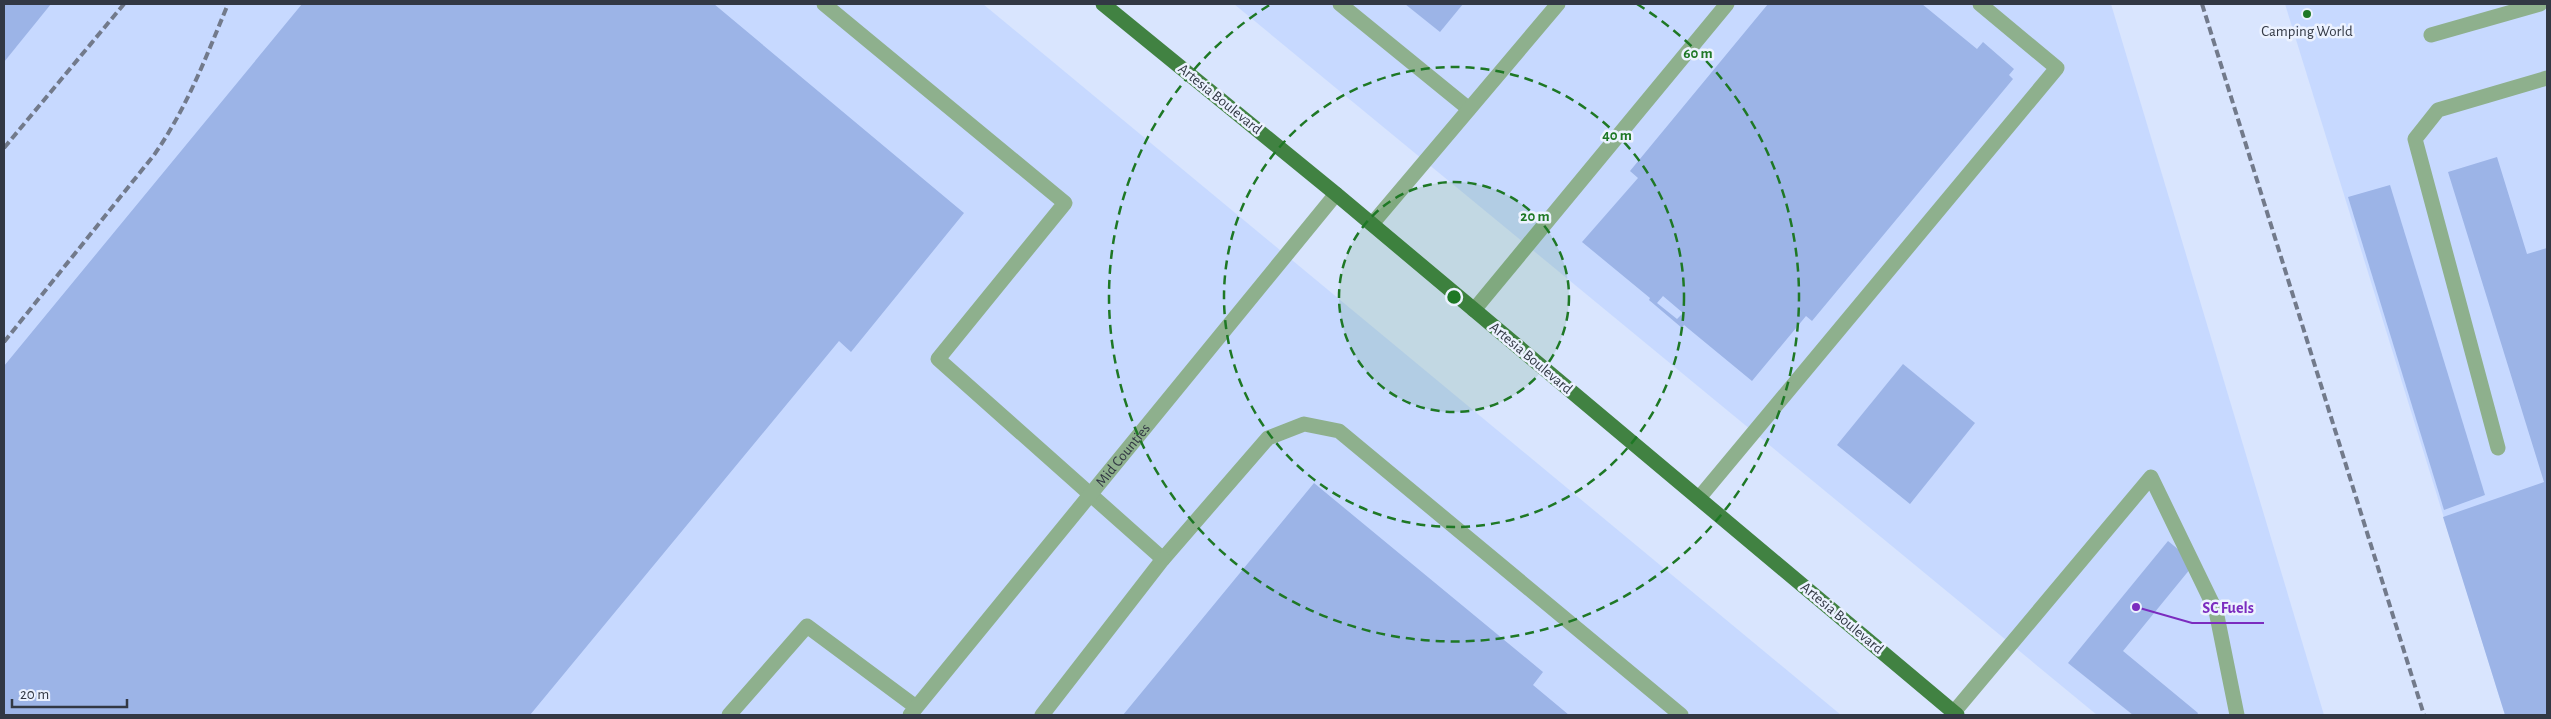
<svg xmlns="http://www.w3.org/2000/svg" width="2551" height="719" viewBox="0 0 2551 719" font-family="'Alegreya Sans',sans-serif">
	<style>
		.built { fill: #c7d9ff }
		.building { fill: #9cb4e7; fill-rule: evenodd }
		.lines { fill: none; stroke-linecap: round; stroke-linejoin: round }
		.minor { stroke: #8eb08d; stroke-width: 15 }
		.major { stroke: #418242; stroke-width: 15 }
		.rail { stroke: #727a8b; stroke-width: 4; stroke-dasharray: 8 4; stroke-linecap: butt }
		.ring { fill: none; stroke: #1e7825; stroke-width: 2.5; stroke-dasharray: 9 6 }
		.poi-dot { fill: #1e7825; stroke: #ecf2ff; stroke-width: 2 }
		.labels { text-anchor: middle; dominant-baseline: central; stroke-width: 5; stroke-linejoin: round; paint-order: stroke }
		.poi-label { font-size: 15px; fill: #323844; stroke: #ecf2ff }
		.street-label { font-size: 15px; fill: #323844; stroke: #ecf2ff }
		.centre { fill: #1e7825; stroke: #ecf2ff; stroke-width: 2.5 }
		.ring-label { font-size: 15px; text-anchor: middle; font-weight: bold; fill: #1e7825; stroke: #ecf2ff; stroke-width: 5; stroke-linejoin: round; paint-order: stroke }
		.leader { fill: none; stroke: #7b2cbf; stroke-width: 2 }
		.callout-dot { fill: #7b2cbf; stroke: #ecf2ff; stroke-width: 2 }
		.callout-label { font-size: 16px; text-anchor: middle; font-weight: bold; fill: #7b2cbf; stroke: #ecf2ff; stroke-width: 5; stroke-linejoin: round; paint-order: stroke }
	</style>
	<rect width="100%" height="100%" fill="#d9e5fe"/>
	<g class="built">
		<path d="M4 4H983L1841 715H4Z"/>
		<path d="M1234 4H2111L2324 715H2097Z"/>
		<path d="M2285 4H2547V715H2505Z"/>
	</g>
	<g class="building">
		<path d="M4 4H51L4 62Z"/>
		<path d="M302 4H714L964 213 851 352 839 341 530 715H4V366Z"/>
		<path d="M1405 4H1463L1440 32Z"/>
		<path d="M1768 4H1922L1977 49 1983 42 2014 69 2009 75 2013 79 1812 321 1806 316 1752 381 1684 325 1682 328 1649 300 1650 298 1582 242 1638 178 1630 171ZM1663 296 1683 313 1677 319 1657 303Z"/>
		<path d="M2497 157 2527 254 2547 248V715H2505L2443 517 2544 482 2448 172Z"/>
		<path d="M2390 185 2485 495 2444 510 2348 197Z"/>
		<path d="M1903 364 1975 423 1910 504 1837 445Z"/>
		<path d="M1314 483 1543 672 1533 685 1569 715H1123Z"/>
		<path d="M2168 541 2195 563 2123 651 2198 713 2197 715H2133L2068 663Z"/>
	</g>
	<g class="lines">
		<g class="minor">
			<path d="M824 4 1065 203 938 359 1163 559 1268 438 1304 424 1339 431 1681 715"/>
			<path d="M1340 4 1469 109"/>
			<path d="M2431 35 2540 4"/>
			<path d="M1372 224 1558 4"/>
			<path d="M1474 310 1727 4"/>
			<path d="M2498 448 2415 139 2438 110 2547 78"/>
			<path d="M1699 498 2057 68 1980 4"/>
			<path d="M1954 712 2151 477 2216 611 2237 715"/>
			<path d="M729 715 807 626 916 707"/>
			<path id="s1" d="M910 715 1336 194"/>
			<path d="M1042 715 1163 559"/>
		</g>
		<path class="major" d="M1103 4 1336 194 1957 715"/>
		<g class="rail">
			<path d="M2202 4 2424 715"/>
			<path d="M4 148 124 4"/>
			<path d="M4 342 154 155C187 108 206 57 228 4"/>
		</g>
	</g>
	<circle cx="1454" cy="297" r="115" fill="#1e7825" fill-opacity=".12"/>
	<g class="ring">
		<circle cx="1454" cy="297" r="115"/>
		<circle cx="1454" cy="297" r="230"/>
		<path d="M1637 4A345 345 0 1 1 1271 4"/>
	</g>
	<circle class="poi-dot" cx="2307" cy="14" r="5"/>
	<g class="labels">
		<g class="poi-label">
			<text x="2307" y="31">Camping World</text>
		</g>
		<g class="street-label">
			<text transform="translate(1220 99) rotate(39)">Artesia Boulevard</text>
			<text transform="translate(1531 358) rotate(40)">Artesia Boulevard</text>
			<text stroke="none"><textPath href="#s1" startOffset="336">Mid Counties</textPath></text>
			<text transform="translate(1842 618) rotate(40)">Artesia Boulevard</text>
		</g>
	</g>
	<circle cx="1454" cy="297" r="8" class="centre"/>
	<g class="ring-label">
		<text x="1698" y="58">60 m</text>
		<text x="1617" y="140">40 m</text>
		<text x="1535" y="221">20 m</text>
	</g>
	<path class="leader" d="M2136 607L2192 623H2264"/>
	<circle class="callout-dot" cx="2136" cy="607" r="5"/>
	<g class="callout-label">
		<text x="2228" y="613">SC Fuels</text>
	</g>
	<rect width="2551" height="719" fill="none" stroke="#323844" stroke-width="10"/>
	<path d="M12 699v8h115v-8" fill="none" stroke="#323844" stroke-width="2.5"/>
	<text x="20" y="699" font-size="15" fill="#323844" stroke="#ecf2ff" stroke-width="4" paint-order="stroke">20 m</text>
</svg>
